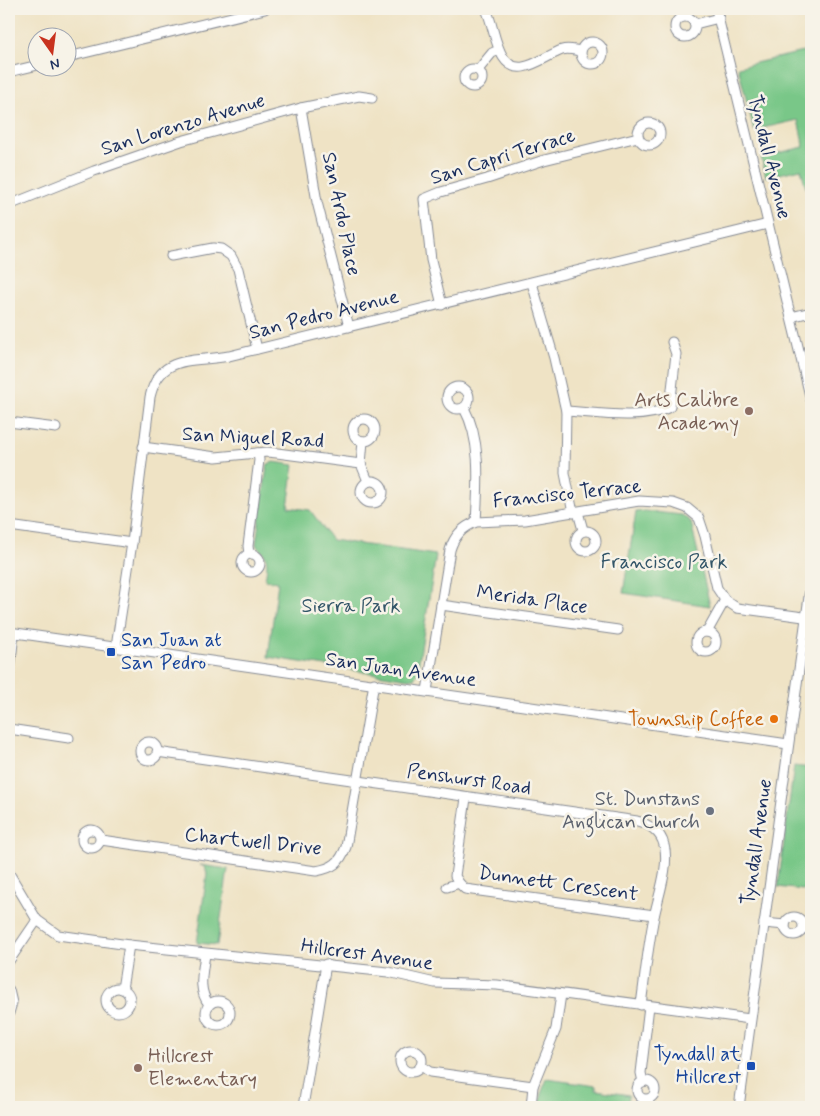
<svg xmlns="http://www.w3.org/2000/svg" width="820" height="1116" viewBox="0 0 820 1116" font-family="Mynerve,sans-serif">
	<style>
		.green { fill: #79c788; stroke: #4a7b73 }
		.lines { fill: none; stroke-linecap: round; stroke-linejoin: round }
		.minor-casing { stroke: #858992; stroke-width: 11 }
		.minor { stroke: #fff; stroke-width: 9 }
		.education-dot { fill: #8d6e63; stroke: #f7f3e8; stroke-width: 2 }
		.transit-dot { fill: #1a4fb4; stroke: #f7f3e8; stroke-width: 2 }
		.food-dot { fill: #e8710a; stroke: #f7f3e8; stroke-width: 2 }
		.worship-dot { fill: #6b7280; stroke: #f7f3e8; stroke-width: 2 }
		.labels { text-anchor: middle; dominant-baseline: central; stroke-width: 5; stroke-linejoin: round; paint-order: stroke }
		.street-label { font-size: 20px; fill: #1b2f5e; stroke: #f7f3e8 }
		.education-label { font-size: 20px; fill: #785e54; stroke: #f7f3e8; text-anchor: end }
		.park-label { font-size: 20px; fill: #325568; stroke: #f7f3e8 }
		.transit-label { font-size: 20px; fill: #164399; stroke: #f7f3e8; text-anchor: start }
		.food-label { font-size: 20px; fill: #c56008; stroke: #f7f3e8; text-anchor: end }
		.worship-label { font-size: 20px; fill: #5b616d; stroke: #f7f3e8; text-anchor: end }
	</style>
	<rect width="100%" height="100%" fill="#f7f3e8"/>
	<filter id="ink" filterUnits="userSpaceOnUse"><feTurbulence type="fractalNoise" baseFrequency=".02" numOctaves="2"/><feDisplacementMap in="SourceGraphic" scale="10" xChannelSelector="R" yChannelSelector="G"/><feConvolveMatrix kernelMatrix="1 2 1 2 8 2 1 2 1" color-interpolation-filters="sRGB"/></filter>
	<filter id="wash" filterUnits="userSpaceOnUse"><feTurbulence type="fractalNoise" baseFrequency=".0096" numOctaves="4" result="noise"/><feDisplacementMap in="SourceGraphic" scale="20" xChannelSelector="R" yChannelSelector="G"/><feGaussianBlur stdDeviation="1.12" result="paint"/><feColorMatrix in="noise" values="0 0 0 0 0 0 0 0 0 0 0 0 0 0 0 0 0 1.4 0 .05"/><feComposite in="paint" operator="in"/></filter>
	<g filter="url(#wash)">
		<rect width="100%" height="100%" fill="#efe3c5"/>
		<g class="green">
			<path d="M811 50V187L806 188 801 169 766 177 761 157 804 147 798 120 754 130 738 67Z"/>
			<path d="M274 462 294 465 288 507 310 510 332 540 436 555 417 674 414 678 409 679 268 657 278 582 265 580C266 572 269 561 264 554 261 550 258 549 256 544L267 467 268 464Z"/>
			<path d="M645 511 682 515 691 522 710 606 623 593 636 512Z"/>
			<path d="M794 766 811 768V891L778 887Z"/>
			<path d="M200 865 228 869 217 945 197 943 207 874 205 867Z"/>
			<path d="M547 1079 596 1086V1090L629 1095 628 1103 620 1102 619 1107H540L542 1091Z"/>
		</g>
	</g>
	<g filter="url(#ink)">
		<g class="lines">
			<g class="minor-casing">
				<g id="minor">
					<path d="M486 9C493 24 494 42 503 57 518 81 544 56 562 50 568 48 574 50 581 51"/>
					<path d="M716 9 811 400"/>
					<circle cx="685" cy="27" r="10"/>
					<path d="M695 24 719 18"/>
					<circle cx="592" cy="53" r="11"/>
					<path d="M68 57 265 9"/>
					<circle cx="473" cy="78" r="9"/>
					<path d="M478 70 492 53 499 50"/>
					<path d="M9 72 38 65"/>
					<path d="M301 108 317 202 349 327"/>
					<circle cx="649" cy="134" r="11"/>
					<path d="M9 205 94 171 181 141 301 108 359 96 372 98"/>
					<path d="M171 256 213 248 221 249 231 256 238 269 257 349"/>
					<path d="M532 283 554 358 566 411 565 473 573 513"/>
					<path d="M442 305 431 260 424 199 441 192 487 179 544 160 638 137"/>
					<path d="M791 317 811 312"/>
					<circle cx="458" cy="398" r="11"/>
					<path d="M464 408C482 441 478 485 476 522"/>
					<path d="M566 411C597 413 642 421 670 407L676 354 672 342"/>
					<circle cx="364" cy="430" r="11"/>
					<path d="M9 422 56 428"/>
					<path d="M363 441 361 464 368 481"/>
					<path d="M143 447 216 457 267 452 277 453 361 464"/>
					<circle cx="372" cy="492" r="11"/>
					<path d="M578 512 583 530"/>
					<path d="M9 526 132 543"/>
					<circle cx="586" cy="541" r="10"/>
					<path d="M249 554 248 546 259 460 258 453"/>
					<circle cx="251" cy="563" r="9"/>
					<path d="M441 605 618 630"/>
					<path d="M9 632 788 744"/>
					<path d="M707 632 725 600"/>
					<circle cx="706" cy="642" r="10"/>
					<path d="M116 647 132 543 150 397C160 353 193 363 229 356L768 224"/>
					<path d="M9 680 14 633"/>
					<path d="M427 691 450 550C454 536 463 527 476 522L525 520 639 501 673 503 687 508 699 518 705 536 717 588 725 600 737 608 811 618"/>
					<path d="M9 729 69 738"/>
					<circle cx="149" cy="751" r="9"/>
					<path d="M157 752 637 821C649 824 661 832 664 845 670 865 658 897 654 917 648 946 645 976 641 1005"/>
					<path d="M466 798 455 876 459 883 465 889 654 915"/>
					<circle cx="91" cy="839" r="9"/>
					<path d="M101 840 316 871C333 868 340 863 346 847L374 683"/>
					<path d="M9 873 37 920 58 935 129 945 388 972 435 983 497 985 750 1019"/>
					<path d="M447 887 459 883"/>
					<circle cx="794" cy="926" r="9"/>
					<path d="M764 923 785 925"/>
					<path d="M205 954C203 971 197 990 209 1004"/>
					<path d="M9 961 37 920"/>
					<circle cx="118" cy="1000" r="12"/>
					<path d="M122 989 129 945"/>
					<path d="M9 990 12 1003 9 1013"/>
					<circle cx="218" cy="1013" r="12"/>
					<circle cx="411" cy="1061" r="11"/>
					<path d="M421 1066 430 1072 533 1086"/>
					<circle cx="646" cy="1090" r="9"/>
					<path d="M643 1082 641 1073 649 1006"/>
					<path d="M303 1107 326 964"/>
					<path d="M531 1107 533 1086 556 1029 561 994"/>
					<path d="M739 1107 811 582"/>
				</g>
			</g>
			<use href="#minor" class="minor"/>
		</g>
	</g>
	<g class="education-dot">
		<circle cx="749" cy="411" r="5"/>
		<circle cx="138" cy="1068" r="5"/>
	</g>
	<g class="transit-dot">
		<rect x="106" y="647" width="10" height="10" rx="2.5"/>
		<rect x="746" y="1061" width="10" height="10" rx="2.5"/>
	</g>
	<circle class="food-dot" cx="774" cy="719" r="5"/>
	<circle class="worship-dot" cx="710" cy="811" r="5"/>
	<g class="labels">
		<g class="street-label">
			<text transform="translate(183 125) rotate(-17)">San Lorenzo Avenue</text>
			<text transform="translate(503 157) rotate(-17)">San Capri Terrace</text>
			<text transform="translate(769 157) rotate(76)">Tyndall Avenue</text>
			<text transform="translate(341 214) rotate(78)">San Ardo Place</text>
			<text transform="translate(324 315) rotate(-14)">San Pedro Avenue</text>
			<text transform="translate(253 438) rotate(3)">San Miguel Road</text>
			<text transform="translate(567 494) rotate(-6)">Francisco Terrace</text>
			<text transform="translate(532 600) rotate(8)">Merida Place</text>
			<text transform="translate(401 670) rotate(8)">San Juan Avenue</text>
			<text transform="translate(469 780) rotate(8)">Penshurst Road</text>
			<text transform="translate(253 842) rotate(6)">Chartwell Drive</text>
			<text transform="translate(757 842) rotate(-82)">Tyndall Avenue</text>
			<text transform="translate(558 884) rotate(8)">Dunnett Crescent</text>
			<text transform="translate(367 955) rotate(8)">Hillcrest Avenue</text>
		</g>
		<g class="education-label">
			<text x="739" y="400">Arts Calibre<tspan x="739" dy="23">Academy</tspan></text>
			<text x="148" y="1056" text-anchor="start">Hillcrest<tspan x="148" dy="23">Elementary</tspan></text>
		</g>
		<g class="park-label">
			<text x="664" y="562">Francisco Park</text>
			<text x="351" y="606">Sierra Park</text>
		</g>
		<g class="transit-label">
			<text x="121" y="640">San Juan at<tspan x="121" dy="23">San Pedro</tspan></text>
			<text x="741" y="1054" text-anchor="end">Tyndall at<tspan x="741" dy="23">Hillcrest</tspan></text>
		</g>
		<g class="food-label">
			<text x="764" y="719">Township Coffee</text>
		</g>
		<g class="worship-label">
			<text x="700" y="799">St. Dunstans<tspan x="700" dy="23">Anglican Church</tspan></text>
		</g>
	</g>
	<rect width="820" height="1116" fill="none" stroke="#f7f3e8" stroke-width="30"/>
	<g transform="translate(52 52) rotate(166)"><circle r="24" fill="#f7f3e8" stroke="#9fa5b1"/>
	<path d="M0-4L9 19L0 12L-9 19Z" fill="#c8321e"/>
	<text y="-8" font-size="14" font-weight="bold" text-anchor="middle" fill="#1b2f5e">N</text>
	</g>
</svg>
